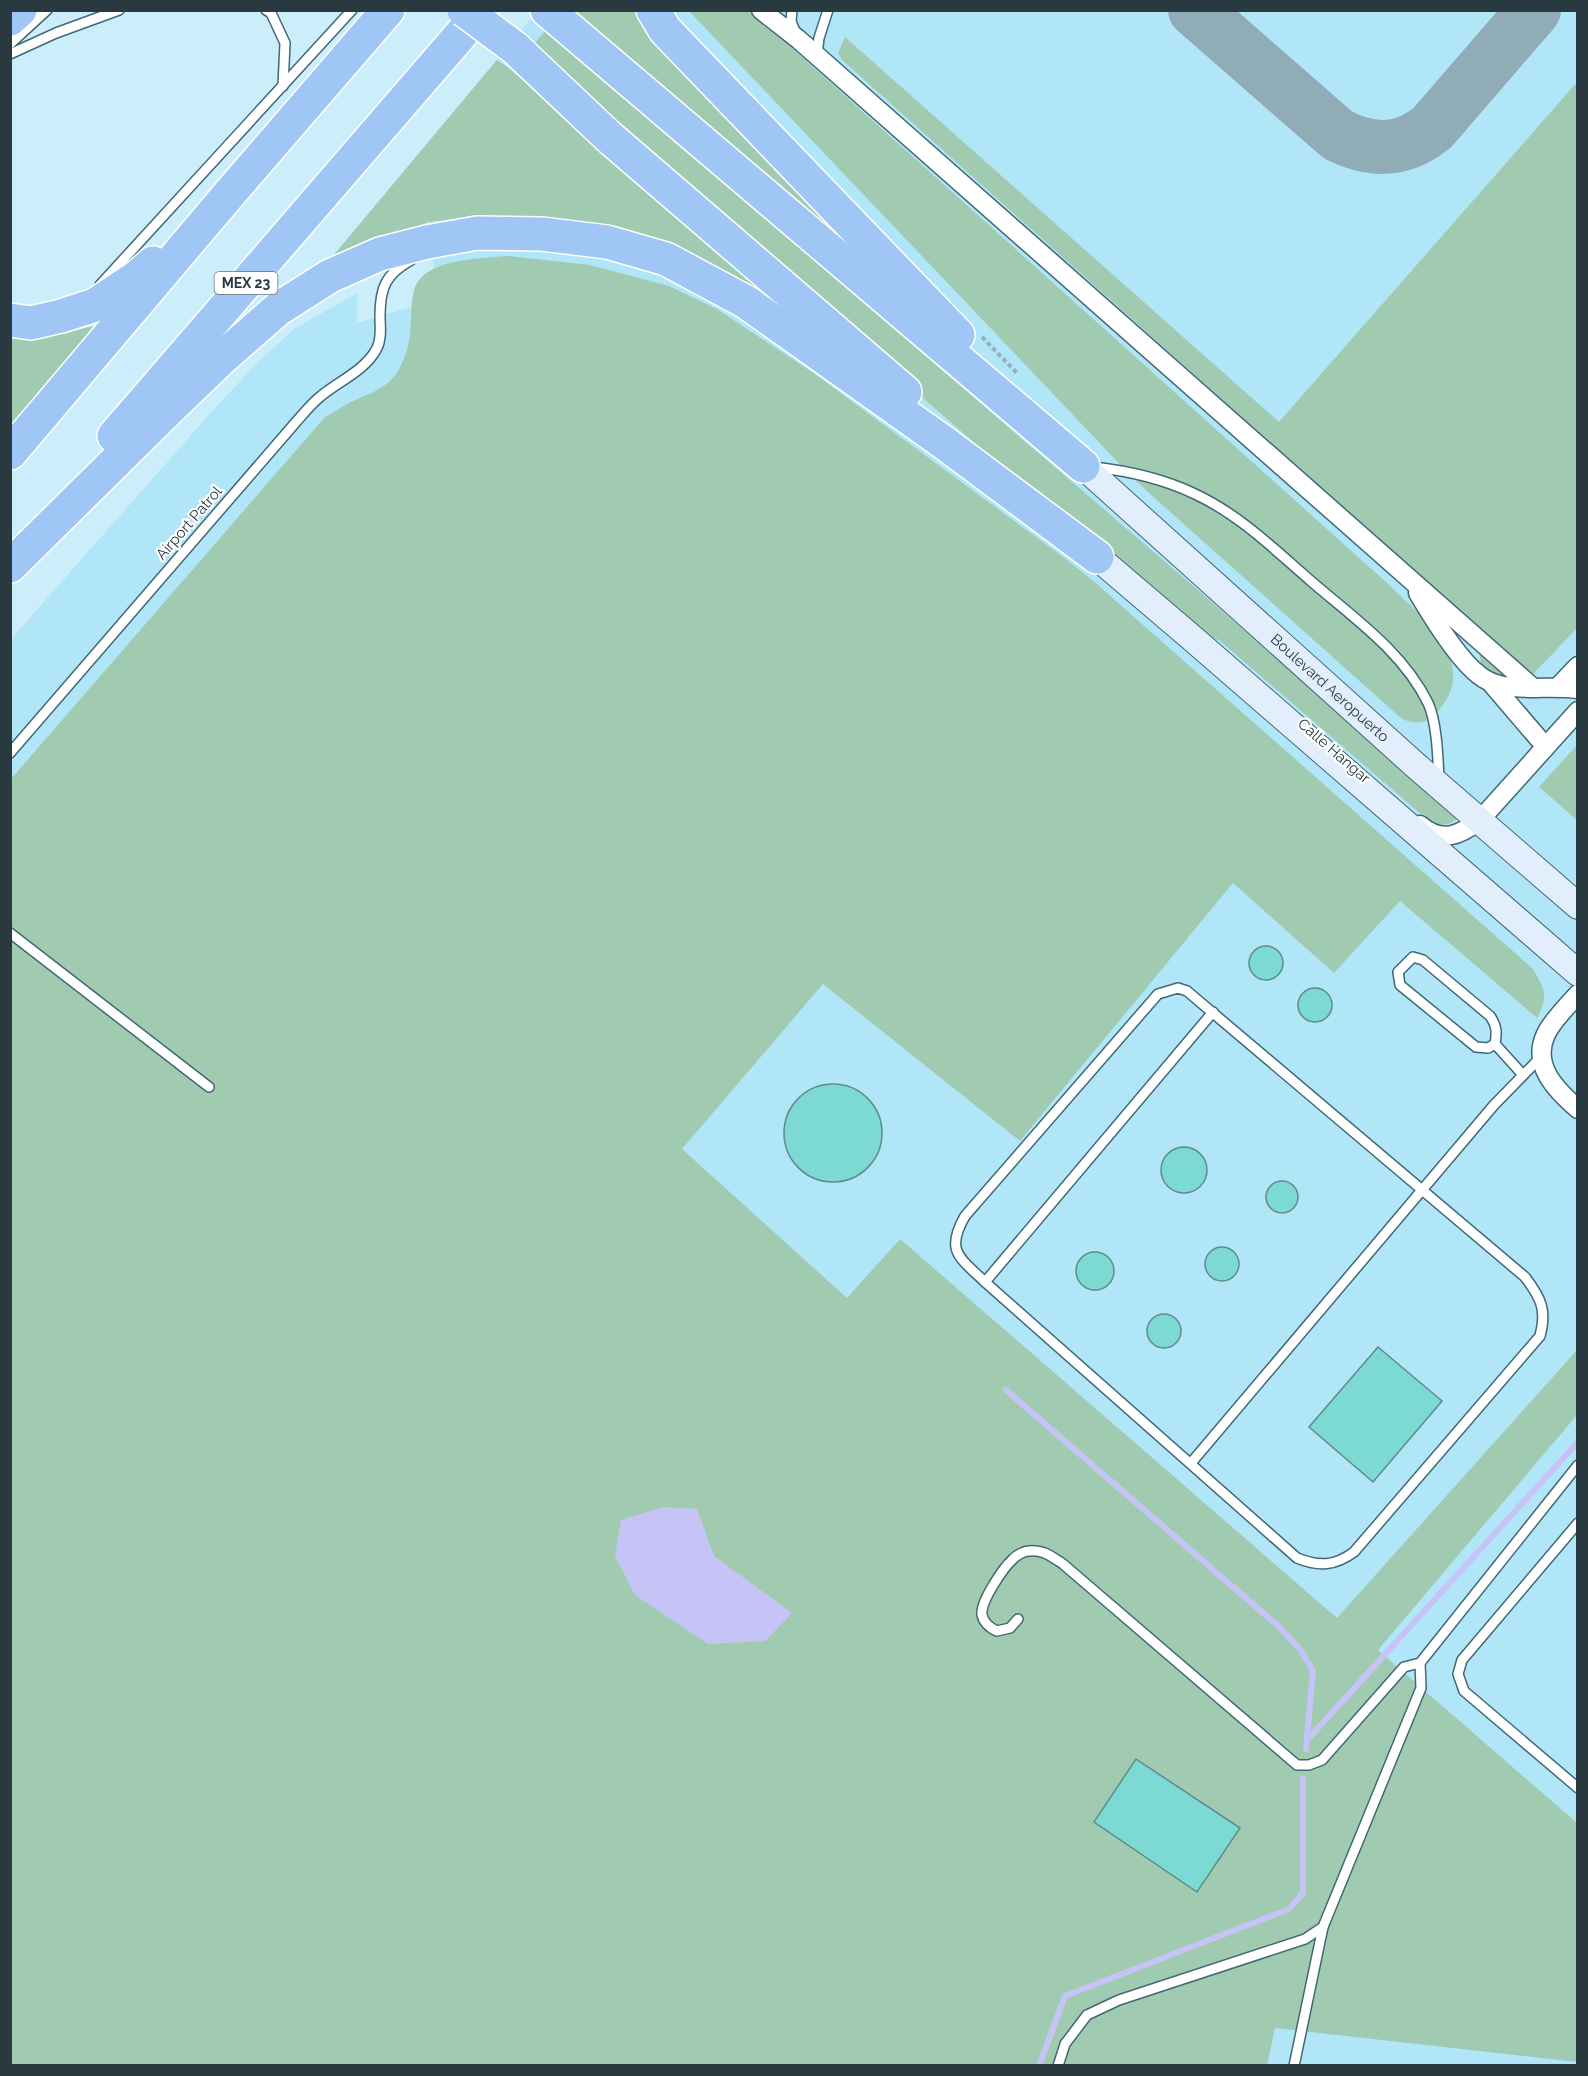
<svg xmlns="http://www.w3.org/2000/svg" width="1588" height="2076" viewBox="0 0 1588 2076" font-family="Raleway,sans-serif">
	<style>
		.built { fill: #b1e5f8 }
		.green { fill: #a0cbb0 }
		.water { fill: #c6c4f7 }
		.lines { fill: none; stroke-linecap: round; stroke-linejoin: round }
		.stream { stroke: #c6c4f7; stroke-width: 6 }
		.taxiway { stroke: #90acb6; stroke-width: 54 }
		.building { fill: #7cd9d3; stroke: #5f8c88; stroke-width: 1.5 }
		.lane-casing { stroke: #416876; stroke-width: 12 }
		.street-casing { stroke: #416876; stroke-width: 21 }
		.secondary-casing { stroke: #416876; stroke-width: 28 }
		.highway-casing { stroke: #fff; stroke-width: 36 }
		.path { stroke: #94b0ba; stroke-width: 4; stroke-dasharray: 4.5 3; stroke-linecap: butt }
		.lane { stroke: #fff; stroke-width: 9 }
		.street { stroke: #fff; stroke-width: 18 }
		.secondary { stroke: #e2eefc; stroke-width: 26 }
		.highway { stroke: #a0c6f5; stroke-width: 33 }
		.highway-bridge-casing { stroke: #fff; stroke-width: 36; stroke-linecap: butt }
		.highway-bridge { stroke: #a0c6f5; stroke-width: 33 }
		.labels { text-anchor: middle; dominant-baseline: central; stroke-width: 4.5; stroke-linejoin: round; paint-order: stroke }
		.shield { fill: #fff; stroke: #687479; stroke-width: 1.5 }
		.shield-label { font-size: 14px; font-weight: bold; fill: #28393f }
		.street-label { font-size: 15px; fill: #28393f; stroke: #fff }
	</style>
	<rect width="100%" height="100%" fill="#cceefb"/>
	<path class="built" d="M537 11H1577V2065L11 2066V639L215 408 258 362 294 329 357 293V323L411 307 414 288 420 279 434 268 429 222 333 256Z"/>
	<g class="green">
		<path d="M564 11H643L945 342Z"/>
		<path d="M689 11H778C776 27 784 38 794 50L1387 583C1420 615 1482 663 1438 711 1427 724 1418 725 1402 719L1158 501 1132 477Z"/>
		<path d="M546 30 1461 816C1450 825 1444 827 1430 822L1219 640 1191 632 527 52Z"/>
		<path d="M845 37 1279 422 1577 82V628L1518 690 1481 667 1479 649 1459 611 842 60 838 53Z"/>
		<path d="M497 60 511 70 809 331 674 248 470 217 429 222 333 256Z"/>
		<path d="M507 256 590 265 669 286 717 309 812 372 1055 551 1090 578 1533 969C1545 990 1549 995 1537 1018L1400 901 1334 973 1233 883 1020 1141 823 984 682 1149 847 1298 900 1239 1337 1618 1577 1350V1415L1378 1650 1577 1823V2062L1275 2028 1267 2066H11V779L325 417C333 413 341 407 349 403 363 396 381 391 392 379 402 368 406 354 409 341 412 325 410 307 414 291 422 258 480 259 507 256Z"/>
		<path d="M100 325 11 429V330L41 337Z"/>
		<path d="M1577 745V820L1539 787Z"/>
	</g>
	<path class="water" d="M664 1507 697 1509 714 1556 792 1613 765 1641 708 1644 635 1595 615 1556 621 1520Z"/>
	<g class="lines">
		<g class="stream">
			<path d="M1006 1390 1277 1625 1300 1649 1313 1671 1306 1749"/>
			<path d="M1308 1739 1578 1442"/>
			<path d="M1039 2066 1065 1996 1289 1909 1303 1893V1779"/>
		</g>
		<path class="taxiway" d="M1195 10 1338 135C1372 152 1402 152 1432 128L1534 10"/>
	</g>
	<g class="building">
		<circle cx="1266" cy="963" r="17"/>
		<circle cx="1315" cy="1005" r="17"/>
		<circle cx="833" cy="1133" r="49"/>
		<circle cx="1184" cy="1170" r="23"/>
		<circle cx="1282" cy="1197" r="16"/>
		<circle cx="1222" cy="1264" r="17"/>
		<circle cx="1095" cy="1271" r="19"/>
		<circle cx="1164" cy="1331" r="17"/>
		<path d="M1378 1347 1442 1401 1373 1482 1309 1427Z"/>
		<path d="M1136 1759 1240 1828 1197 1892 1094 1822Z"/>
	</g>
	<g class="lines">
		<g class="lane-casing">
			<g id="lane">
				<path d="M266 10 271 13 285 43 283 86"/>
				<path d="M792 10 791 21 796 34"/>
				<path d="M10 44 47 10"/>
				<path d="M10 54 56 33 119 10"/>
				<path d="M817 55 819 38 828 10"/>
				<path d="M100 285 352 10"/>
				<path d="M1094 467C1129 471 1164 479 1195 494 1240 515 1275 550 1312 582 1354 618 1403 652 1428 703 1437 722 1438 759 1439 780"/>
				<path d="M10 753 296 422C304 413 312 403 321 396 339 381 366 370 377 348 382 338 380 327 380 316 380 287 386 274 411 260"/>
				<path d="M10 933 209 1087"/>
				<path d="M1413 957 1423 960 1490 1016C1497 1026 1497 1032 1495 1044L1488 1048 1476 1047 1400 985 1398 972Z"/>
				<path d="M1178 988 1187 991 1525 1277C1541 1298 1547 1310 1540 1336L1354 1552C1335 1566 1319 1567 1297 1558L985 1282C959 1257 945 1251 965 1216L1158 994Z"/>
				<path d="M1495 1044 1523 1075"/>
				<path d="M985 1282 1213 1012"/>
				<path d="M1191 1463 1494 1105 1540 1058"/>
				<path d="M1578 1523 1462 1660 1458 1674 1464 1691 1578 1788"/>
				<path d="M1018 1619 1010 1628 997 1631C990 1628 984 1624 982 1615 980 1602 1003 1568 1013 1559 1017 1555 1024 1551 1029 1551 1043 1549 1052 1557 1063 1564L1297 1765H1309L1322 1760 1404 1667 1420 1663 1578 1465"/>
				<path d="M1058 2066 1065 2044 1087 2015 1119 2000 1305 1939 1323 1927 1421 1688 1420 1663"/>
				<path d="M1294 2066 1323 1927"/>
			</g>
		</g>
		<g class="street-casing">
			<g id="street">
				<path d="M761 10 798 39 1531 686"/>
				<path d="M1418 593C1431 615 1459 660 1479 675 1486 681 1494 684 1504 686 1525 690 1554 686 1578 689"/>
				<path d="M1491 683 1545 746"/>
				<path d="M1558 687 1578 666"/>
				<path d="M1420 825C1442 844 1460 835 1480 820L1578 711"/>
				<path d="M1578 994C1568 1005 1552 1021 1546 1034 1531 1065 1556 1090 1578 1109"/>
			</g>
		</g>
		<g class="secondary-casing">
			<g id="secondary">
				<path id="s1" d="M1083 466 1414 764 1578 906"/>
				<path d="M1097 557 1192 638 1578 973"/>
			</g>
		</g>
		<g class="highway-casing">
			<g id="highway">
				<path d="M547 10 1083 466"/>
				<path d="M653 10 665 30 958 335"/>
				<path d="M10 19 20 10"/>
				<path d="M515 48 609 137 905 392"/>
				<path d="M10 320 31 323 61 316 95 305 137 277 153 263"/>
				<path d="M114 436 482 10"/>
				<path d="M10 453 230 193 388 10"/>
				<path d="M10 566 170 408 222 358 278 309 330 276 380 254 427 242 477 233 542 234 607 242 666 259 746 302 943 442 1097 557"/>
			</g>
		</g>
		<path class="path" d="M982 337 1017 373"/>
		<use href="#lane" class="lane"/>
		<use href="#street" class="street"/>
		<use href="#secondary" class="secondary"/>
		<use href="#highway" class="highway"/>
		<g class="highway-bridge-casing">
			<path id="highway-bridge" d="M464 10 515 48"/>
		</g>
		<use href="#highway-bridge" class="highway-bridge"/>
	</g>
	<g class="labels">
		<rect class="shield" x="214.5" y="272" width="63" height="22" rx="4.5"/>
		<g class="shield-label">
			<text x="246" y="283">MEX 23</text>
		</g>
		<g class="street-label">
			<text transform="translate(189 523) rotate(-49)">Airport Patrol</text>
			<text stroke="none"><textPath href="#s1" startOffset="332">Boulevard Aeropuerto</textPath></text>
			<text transform="translate(1334 751) rotate(41)">Calle Hangar</text>
		</g>
	</g>
	<rect width="1588" height="2076" fill="none" stroke="#28393f" stroke-width="24"/>
</svg>
